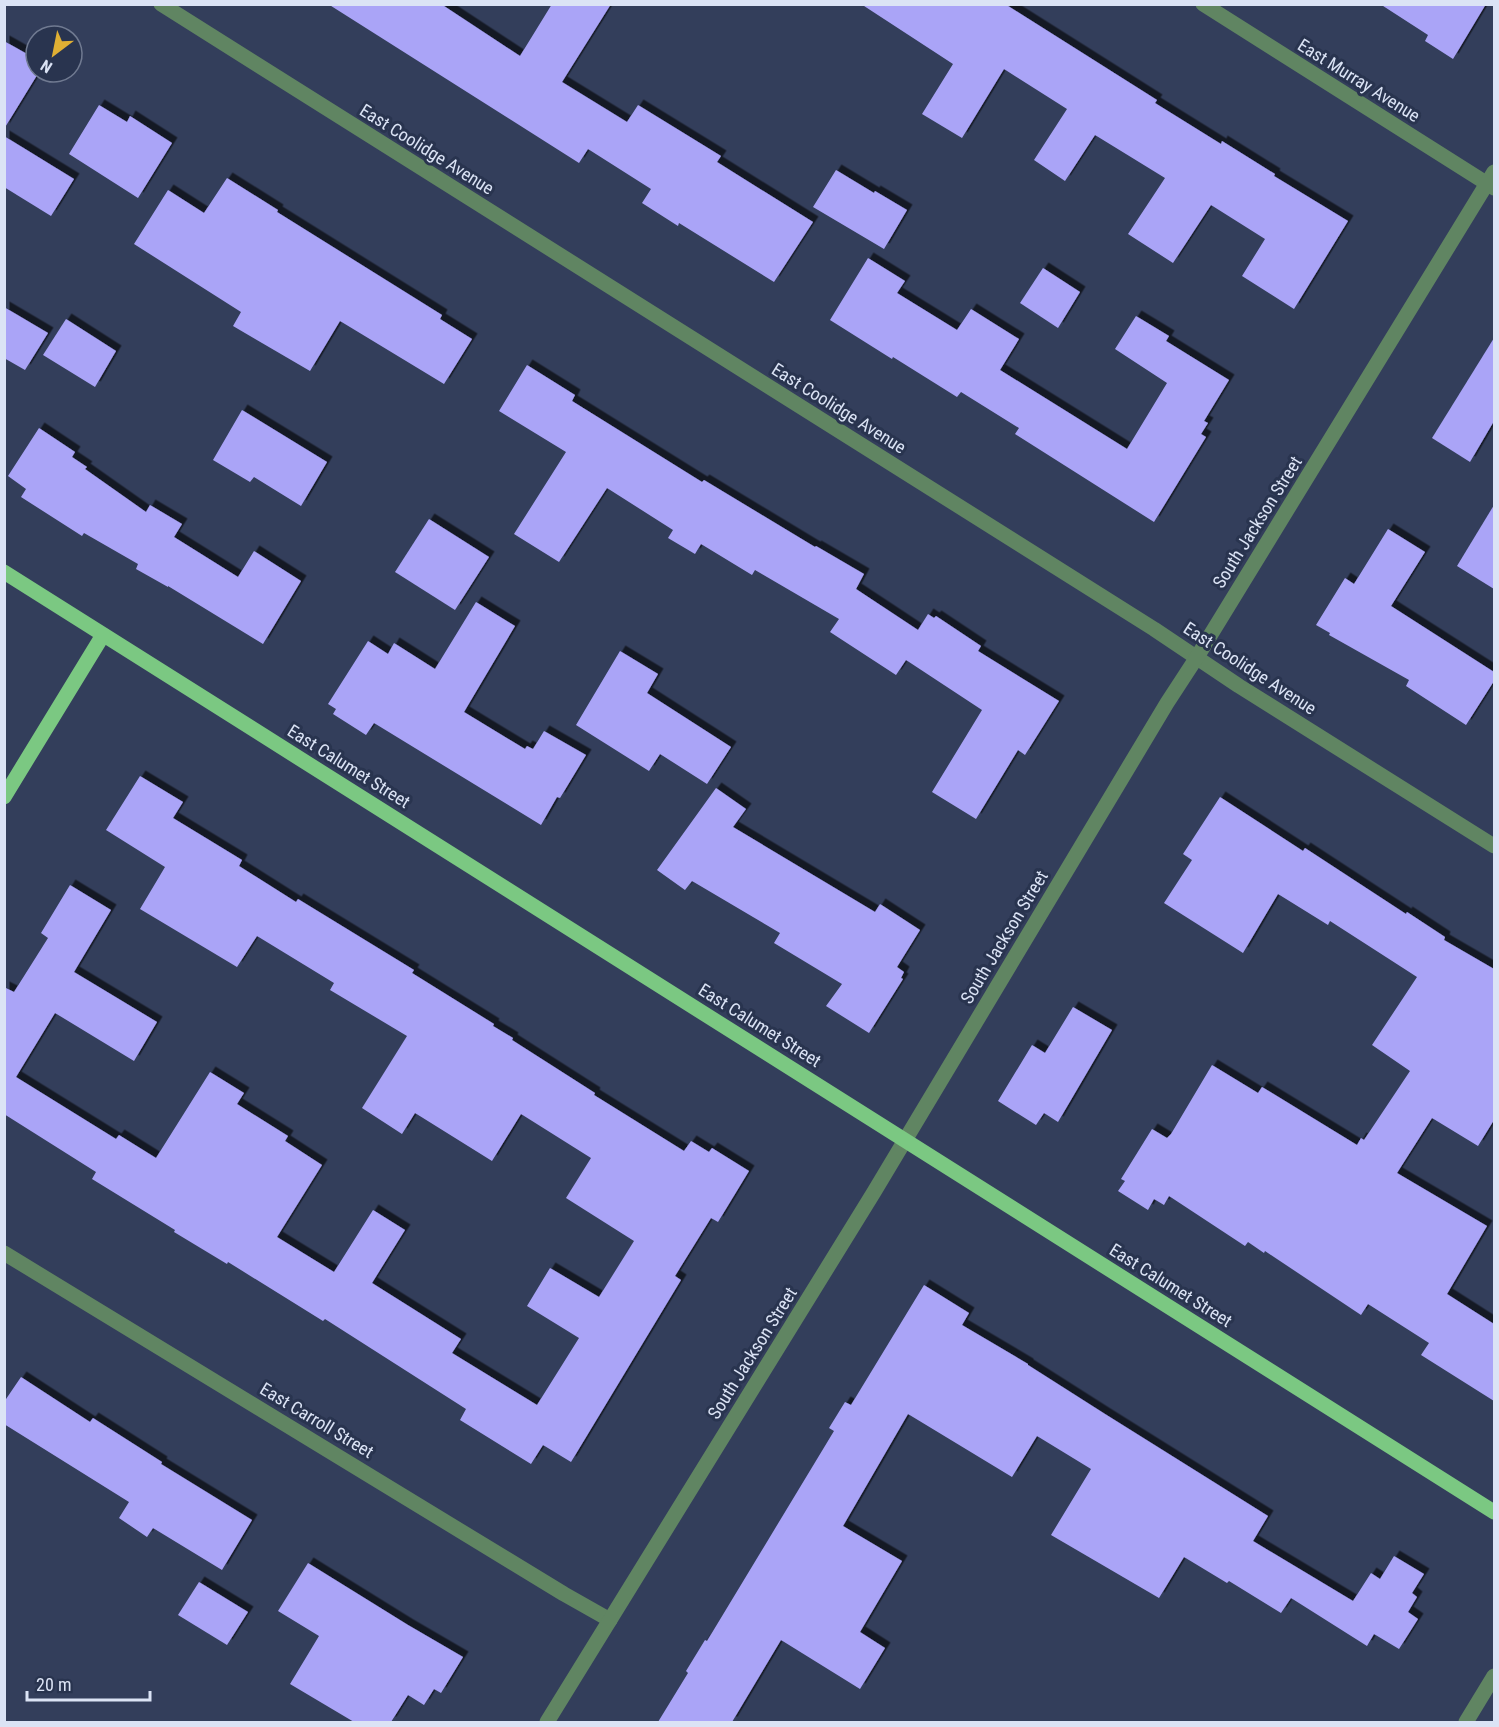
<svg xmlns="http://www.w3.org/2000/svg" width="1499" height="1727" viewBox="0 0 1499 1727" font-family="'Roboto Condensed',sans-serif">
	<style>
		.building { fill: #aaa4f7; filter: url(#shadow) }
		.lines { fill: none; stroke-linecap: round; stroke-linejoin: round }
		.minor { stroke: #608562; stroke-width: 15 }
		.major { stroke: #7bc882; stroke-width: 15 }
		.labels { text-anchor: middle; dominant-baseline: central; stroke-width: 6; stroke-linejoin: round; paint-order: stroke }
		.street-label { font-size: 18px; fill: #dbe3f5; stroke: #29344f }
	</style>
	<defs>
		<filter id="shadow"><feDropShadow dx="5.5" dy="-5.5" stdDeviation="0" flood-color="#0009"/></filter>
	</defs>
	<rect width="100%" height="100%" fill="#333e5b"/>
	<g class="building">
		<path d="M328 4H441L520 56 552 4H611L562 82 627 122 638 105 721 156 717 162 813 222 774 282 679 223 678 226 642 203 651 189 588 149 579 163Z"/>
		<path d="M861 4H1005L1157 100 1155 103 1221 144 1222 141 1275 174 1274 176 1348 221 1294 309 1242 276 1265 239 1211 205 1173 263 1128 234 1165 178 1095 135 1065 181 1034 160 1067 109 1004 69 962 138 922 114 953 64Z"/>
		<path d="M1380 4H1486L1453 59 1425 41 1428 35Z"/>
		<path d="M4 41 36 59V72H39L4 129Z"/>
		<path d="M99 105 127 122 130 116 172 143 138 198 69 154Z"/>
		<path d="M4 136 74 179 51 216 4 187Z"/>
		<path d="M836 170 874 193 875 191 907 210 884 249 813 207Z"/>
		<path d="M227 178 278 210 277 212 442 315 440 319 472 339 444 384 340 321 310 371 233 326 241 312 134 244 168 190 204 213Z"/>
		<path d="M868 258 905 281 897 293 957 330 971 309 1019 339 1000 370 1127 449 1167 383 1115 349 1136 316 1169 336 1166 341 1229 380 1204 421 1208 423 1201 434 1206 437 1154 522 1015 434 1019 428 961 392 957 397 893 357 892 359 830 320Z"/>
		<path d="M1043 268 1080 292 1058 328 1020 303Z"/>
		<path d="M4 307 48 333 25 370 4 358Z"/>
		<path d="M66 319 116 351 95 387 43 355Z"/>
		<path d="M1494 338V421L1470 462 1432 438Z"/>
		<path d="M527 365 575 395 572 401 702 482 704 480 815 547 816 546 864 574 856 589 918 630 928 614 934 618 936 616 981 646 978 651 1059 701 1025 755 1018 750 976 819 932 792 982 710 906 660 896 675 830 632 839 619 755 570 752 575 701 544 695 554 668 538 673 530 607 488 559 562 514 534 566 452 499 411Z"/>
		<path d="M242 410 327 462 301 506 254 477 250 482 213 460Z"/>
		<path d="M39 428 75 452 72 457 87 467 85 469 146 512 150 505 182 524 174 537 238 577 254 551 301 581 263 644 168 586V587L136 569 138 564 84 533 82 536 21 497 26 489 8 476Z"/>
		<path d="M1494 505V589L1457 566Z"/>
		<path d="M429 519 489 557 455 610 395 572Z"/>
		<path d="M1388 529 1425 552 1391 606 1494 672V681L1466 725 1406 686 1409 680 1329 635 1330 633 1316 625 1345 578 1354 584Z"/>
		<path d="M476 602 515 626 464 712 525 749 527 746 533 749 544 731 586 755 560 798 557 797 541 825 374 723 366 735 333 714 336 709 328 704 368 641 388 654 394 643 435 669Z"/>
		<path d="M620 651 658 674 647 693 731 747 707 784 660 754 649 771 576 725Z"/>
		<path d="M140 776 183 802 173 818 242 860 239 866 296 902 298 899 414 970 412 973 494 1024 493 1026 513 1038 512 1040 595 1093 594 1095 684 1151 691 1141 709 1152 712 1148 749 1171 718 1222 711 1218 675 1276 681 1280 571 1462 543 1445 531 1464 460 1420 466 1409 325 1319 323 1321 228 1262 227 1264 174 1232 175 1230 92 1179 96 1172 4 1114V987L14 992 48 938 41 933 70 885 111 910 74 972 157 1022 134 1061 55 1013 16 1077 116 1139 119 1135 156 1158 210 1072 244 1093 237 1104 288 1136 285 1141 322 1165 277 1237 334 1272 373 1210 405 1230 372 1283 461 1339 452 1353 537 1405 579 1338 527 1306 550 1268 599 1297 634 1241 566 1198 591 1158 521 1114 492 1161 415 1113 402 1134 362 1108 407 1036 330 990 334 983 257 936 237 967 140 909 165 867 106 830Z"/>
		<path d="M716 788 746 809 733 827 875 912 880 904 920 930 897 967 904 972 901 978 903 979 869 1033 826 1006 842 984 774 943 780 933 692 881 685 890 657 870Z"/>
		<path d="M1220 797 1303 851 1305 848 1406 914 1407 912 1445 937 1444 940 1494 969V1120L1478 1146 1432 1118 1397 1173 1487 1226 1447 1294 1494 1324V1401L1421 1355 1429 1343 1368 1304 1361 1315 1265 1251 1264 1253 1248 1242 1245 1246 1169 1196 1164 1205 1154 1199 1148 1210 1118 1191 1125 1181 1121 1179 1152 1129 1167 1138 1171 1134 1212 1065 1258 1093 1262 1087 1357 1145 1361 1138 1364 1140 1410 1071 1372 1045 1417 977 1330 921 1328 925 1278 894 1243 953 1164 903 1192 860 1183 854Z"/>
		<path d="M1073 1007 1112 1030 1058 1122 1044 1113 1036 1125 998 1101 1032 1045 1045 1053Z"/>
		<path d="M924 1285 969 1313 962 1325 1028 1364V1365L1105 1414 1268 1516 1253 1541 1353 1601 1371 1573 1380 1579 1394 1556 1424 1574 1412 1593 1417 1597 1408 1612 1418 1619 1399 1649 1374 1634 1367 1646 1291 1598 1281 1613 1229 1581 1227 1583 1184 1557 1159 1598 1051 1535 1091 1469 1037 1436 1012 1477 908 1414 843 1526 902 1561 860 1632 885 1648 860 1689 781 1640 732 1722H658L688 1673 686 1671 705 1640 707 1641 834 1431 829 1428 845 1402 851 1405Z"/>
		<path d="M21 1377 90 1422 93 1418 162 1462 161 1464 252 1520 222 1570 153 1528 147 1537 119 1518 129 1502 4 1424V1402Z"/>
		<path d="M308 1563 408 1625 463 1657 441 1693 434 1689 424 1705 408 1695 391 1722H354L290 1684 319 1636 278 1611Z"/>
		<path d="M199 1582 248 1612 227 1645 178 1615Z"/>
	</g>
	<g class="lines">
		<g class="minor">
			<path d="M161 4 1154 629 1239 686 1494 846"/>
			<path d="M1203 4 1494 188"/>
			<path d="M4 1253 564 1594 610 1620"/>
			<path d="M547 1722 874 1192 1167 703 1197 657 1494 172"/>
			<path d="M1466 1722 1494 1676"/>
		</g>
		<g class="major">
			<path d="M4 572 1494 1512"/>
			<path d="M4 797 103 635"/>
		</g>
	</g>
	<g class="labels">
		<g class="street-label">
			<text transform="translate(1359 80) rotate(32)">East Murray Avenue</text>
			<text transform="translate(427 149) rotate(32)">East Coolidge Avenue</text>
			<text transform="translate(839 408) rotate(32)">East Coolidge Avenue</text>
			<text transform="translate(1257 522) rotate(-58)">South Jackson Street</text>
			<text transform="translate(1250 668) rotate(33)">East Coolidge Avenue</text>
			<text transform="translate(349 766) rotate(32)">East Calumet Street</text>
			<text transform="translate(1004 937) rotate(-59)">South Jackson Street</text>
			<text transform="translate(760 1025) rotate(32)">East Calumet Street</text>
			<text transform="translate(1171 1285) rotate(32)">East Calumet Street</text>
			<text transform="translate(752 1353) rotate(-58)">South Jackson Street</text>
			<text transform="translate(317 1420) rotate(31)">East Carroll Street</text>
		</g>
	</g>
	<rect width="1499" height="1727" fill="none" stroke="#dbe3f5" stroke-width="12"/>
	<g transform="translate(54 54) rotate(212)"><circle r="28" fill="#29344f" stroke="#707a91" stroke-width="1.5"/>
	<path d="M0-4.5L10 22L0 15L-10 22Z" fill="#e0b034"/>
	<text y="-9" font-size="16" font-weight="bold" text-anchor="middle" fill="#dbe3f5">N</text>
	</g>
	<path d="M27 1691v9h123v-9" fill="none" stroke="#dbe3f5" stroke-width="3"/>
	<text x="36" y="1691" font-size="18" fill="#dbe3f5" stroke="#29344f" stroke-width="4.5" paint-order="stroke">20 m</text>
</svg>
